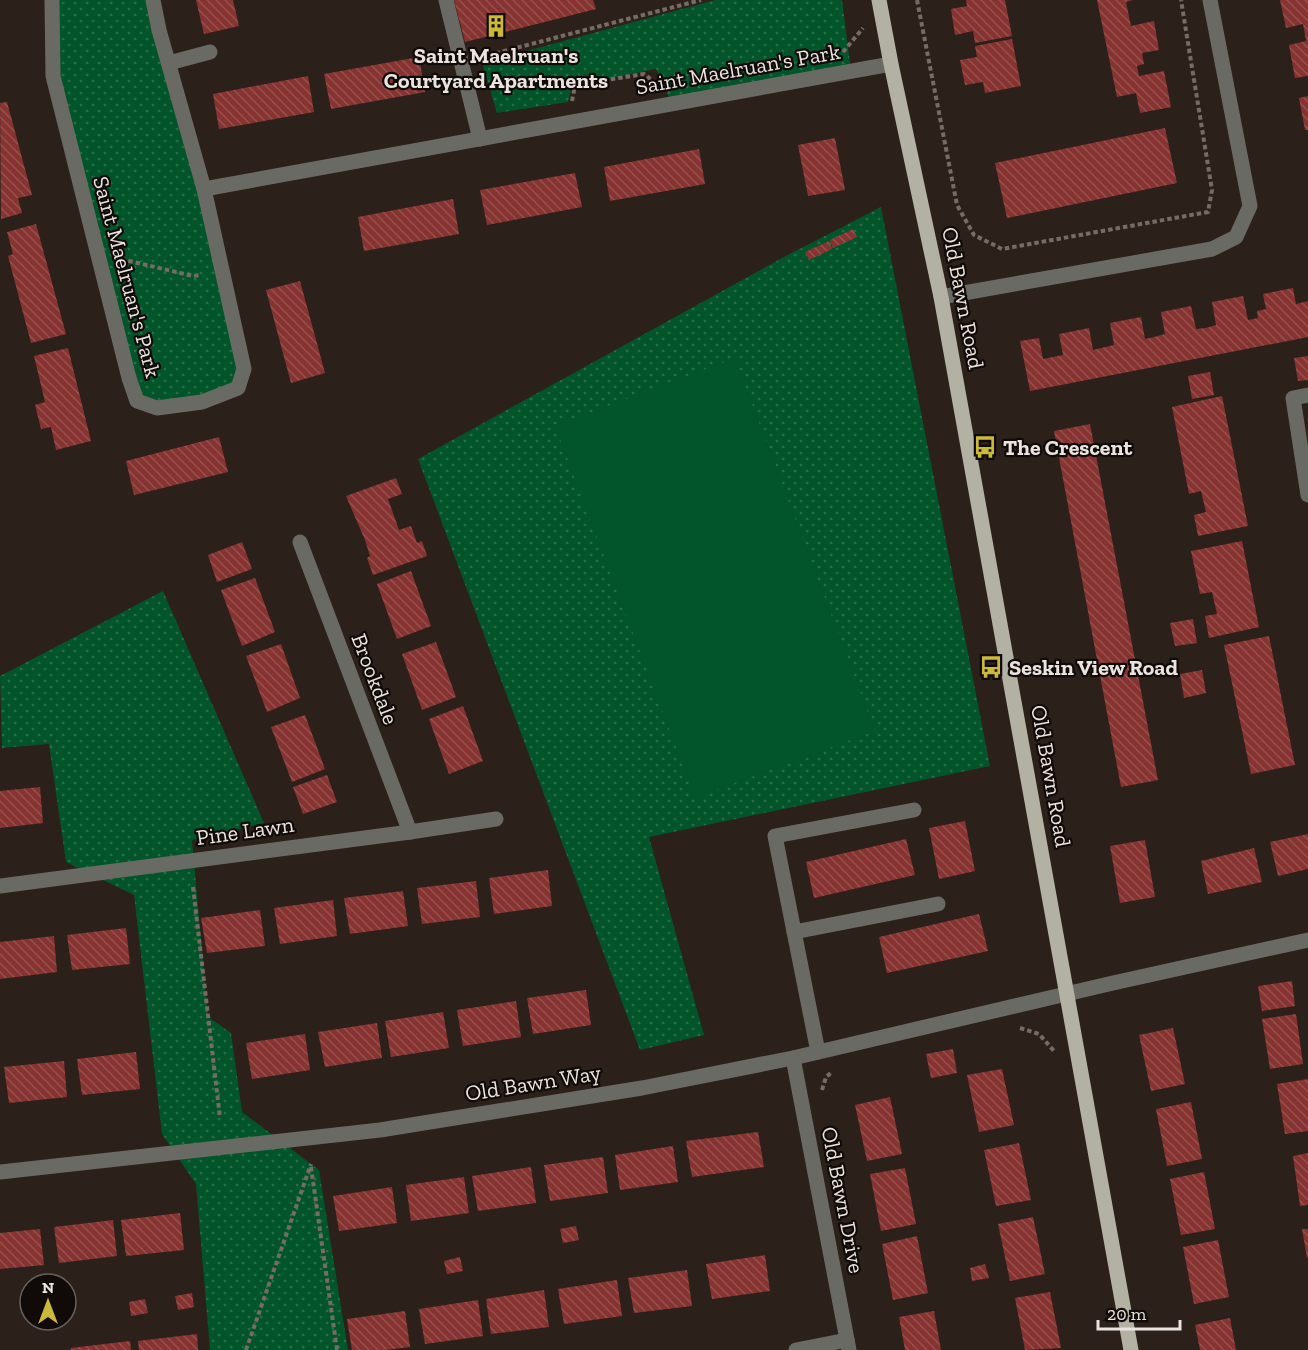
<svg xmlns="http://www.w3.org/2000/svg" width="1308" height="1350" viewBox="0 0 1308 1350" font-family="'Zilla Slab',serif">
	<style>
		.grass { fill: url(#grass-dots) }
		.garden { fill: #02552a }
		.building { fill: url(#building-back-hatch) }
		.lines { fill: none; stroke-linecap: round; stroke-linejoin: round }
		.path { stroke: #766c66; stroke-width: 4; stroke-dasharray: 4.5 3; stroke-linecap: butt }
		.minor { stroke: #6a6a64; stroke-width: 15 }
		.major { stroke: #b2b1a4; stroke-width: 15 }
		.labels { text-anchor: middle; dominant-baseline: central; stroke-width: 4.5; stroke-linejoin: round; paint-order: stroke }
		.poi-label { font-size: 22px; font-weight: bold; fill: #ebe3df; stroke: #100b09; text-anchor: start }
		.street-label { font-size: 22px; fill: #ebe3df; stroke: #100b09 }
	</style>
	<defs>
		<pattern id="grass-dots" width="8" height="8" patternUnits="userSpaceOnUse" patternTransform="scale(1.5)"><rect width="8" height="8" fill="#02552a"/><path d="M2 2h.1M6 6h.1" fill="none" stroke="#276d48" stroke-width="1.8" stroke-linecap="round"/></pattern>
		<pattern id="building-back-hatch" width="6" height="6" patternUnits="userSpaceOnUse" patternTransform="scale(1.5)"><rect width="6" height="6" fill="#863331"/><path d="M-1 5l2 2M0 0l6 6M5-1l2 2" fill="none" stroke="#97504e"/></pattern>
	</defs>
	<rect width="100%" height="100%" fill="#2c201a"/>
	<g class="grass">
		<path d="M52 0H156L244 369 238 388 202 402 137 401 53 76Z"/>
		<path d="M715 0H842L851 71 672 104 656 69 572 86 568 102 497 113 482 63Z"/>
		<path d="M881 207 990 766 649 837 704 1035 640 1050 418 459 782 258Z"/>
		<path d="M163 591 264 823 192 840 208 1017 231 1033 242 1112 319 1170 348 1350H210L196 1184 162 1134 134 895 66 862 49 744 2 748 0 676Z"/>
	</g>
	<path class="garden" d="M735 358 875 731 695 798 555 426Z"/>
	<g class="building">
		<path d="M196 0H233L239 26 204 34Z"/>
		<path d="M454 0H593L596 9 465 42Z"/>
		<path d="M966 0H1005L1012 36 975 43 973 31 955 35 951 9 967 6Z"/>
		<path d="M1097 0H1133L1126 2 1131 26 1154 21 1159 50 1142 53 1144 64 1137 66 1139 76 1164 71 1171 107 1140 113 1136 93 1117 97Z"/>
		<path d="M1280 0H1308V76L1295 78 1289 45 1306 41 1303 24 1286 28Z"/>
		<path d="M1012 39 1021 86 985 93 983 82 965 85 960 60 977 57 975 46Z"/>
		<path d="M419 57 425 92 331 109 324 74Z"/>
		<path d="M308 76 314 112 219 129 213 94Z"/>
		<path d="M1308 96V130H1305L1299 98Z"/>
		<path d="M7 102 32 195 18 198 22 213 1 219 0 103Z"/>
		<path d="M1165 128 1177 183 1007 218 995 163Z"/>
		<path d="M835 138 845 190 808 196 798 145Z"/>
		<path d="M699 149 705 184 610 201 604 167Z"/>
		<path d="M575 173 582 207 487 225 480 190Z"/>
		<path d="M453 199 459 234 364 251 358 217Z"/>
		<path d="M36 224 66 334 31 343 8 256 13 254 7 232Z"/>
		<path d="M853 229 857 237 833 248 830 240Z"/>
		<path d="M829 241 832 249 809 260 805 252Z"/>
		<path d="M300 281 325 373 291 383 266 290Z"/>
		<path d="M1293 288 1296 304 1308 301V337L1030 391 1020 341 1039 338 1043 359 1063 355 1059 334 1089 328 1093 350 1114 345 1110 323 1141 317 1145 339 1154 337 1165 334 1161 312 1191 306 1196 329 1206 328 1216 325 1212 302 1243 296 1248 320 1258 318 1257 311 1266 309 1263 294Z"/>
		<path d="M68 348 91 441 56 450 51 427 41 429 35 405 45 402 34 356Z"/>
		<path d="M1308 356V380L1298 381 1294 358Z"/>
		<path d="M1210 372 1214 395 1192 399 1188 376Z"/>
		<path d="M1222 396 1248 526 1198 536 1194 515 1206 512 1201 491 1189 494 1172 407Z"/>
		<path d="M1090 424 1158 780 1121 787 1054 431Z"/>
		<path d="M219 437 228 472 134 495 126 461Z"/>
		<path d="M396 478 402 494 388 499 399 530 411 526 417 543 422 541 427 556 373 575 367 558 370 556 365 540 346 496Z"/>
		<path d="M1242 541 1259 627 1209 638 1205 616 1217 614 1212 592 1200 594 1191 551Z"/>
		<path d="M242 542 252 569 217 582 208 555Z"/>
		<path d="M411 571 431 626 397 639 377 584Z"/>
		<path d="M255 578 275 632 242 646 221 590Z"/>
		<path d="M1193 619 1197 643 1175 646 1170 623Z"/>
		<path d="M1269 636 1295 765 1251 774 1224 645Z"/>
		<path d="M436 642 456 697 422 710 402 654Z"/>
		<path d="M281 644 300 698 267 712 246 656Z"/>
		<path d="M1202 670 1206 693 1184 698 1180 674Z"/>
		<path d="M463 706 483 761 449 774 429 719Z"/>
		<path d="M305 715 325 769 292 782 271 727Z"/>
		<path d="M327 775 337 802 303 814 293 787Z"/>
		<path d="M40 787 43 823 0 828V791Z"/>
		<path d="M965 821 975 871 939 879 929 828Z"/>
		<path d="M1308 834V869L1278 876 1270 842Z"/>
		<path d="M906 839 915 875 814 898 806 862Z"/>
		<path d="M1145 840 1155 897 1120 903 1110 846Z"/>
		<path d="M1254 848 1262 882 1208 894 1201 861Z"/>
		<path d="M548 870 552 906 494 914 489 878Z"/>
		<path d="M476 881 480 917 422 924 417 888Z"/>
		<path d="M403 891 408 926 350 934 344 898Z"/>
		<path d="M333 900 337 936 280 944 274 908Z"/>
		<path d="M260 910 265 946 207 953 201 918Z"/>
		<path d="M979 914 988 951 887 973 879 937Z"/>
		<path d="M126 928 130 964 72 970 67 935Z"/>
		<path d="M54 936 57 972 0 979V942Z"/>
		<path d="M1292 981 1295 1006 1262 1011 1258 986Z"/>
		<path d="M586 990 591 1025 533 1034 527 998Z"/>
		<path d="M516 1001 521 1037 463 1046 457 1010Z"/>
		<path d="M443 1012 449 1048 391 1057 385 1021Z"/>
		<path d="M1296 1014 1303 1064 1270 1069 1262 1019Z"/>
		<path d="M377 1023 382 1058 325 1067 318 1032Z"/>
		<path d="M1173 1028 1185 1084 1151 1091 1139 1035Z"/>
		<path d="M305 1034 310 1070 252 1079 246 1043Z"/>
		<path d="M953 1049 957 1073 931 1078 926 1054Z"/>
		<path d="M136 1052 140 1089 82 1095 77 1059Z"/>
		<path d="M64 1061 67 1097 9 1103 4 1067Z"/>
		<path d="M1002 1069 1014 1125 979 1132 967 1075Z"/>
		<path d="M1308 1079V1131L1285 1134 1277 1084Z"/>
		<path d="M890 1097 902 1154 867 1161 855 1105Z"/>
		<path d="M1191 1102 1202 1159 1167 1166 1156 1109Z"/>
		<path d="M758 1132 764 1167 692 1177 686 1141Z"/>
		<path d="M1019 1143 1031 1200 996 1206 984 1150Z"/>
		<path d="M673 1146 678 1182 620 1190 615 1155Z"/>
		<path d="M1308 1153V1205L1300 1206 1293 1156Z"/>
		<path d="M603 1157 608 1193 550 1201 544 1165Z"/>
		<path d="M531 1167 536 1203 478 1211 472 1176Z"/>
		<path d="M905 1168 916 1224 881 1231 870 1174Z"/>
		<path d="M1204 1172 1215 1229 1181 1235 1170 1179Z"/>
		<path d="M464 1177 469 1213 411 1221 406 1185Z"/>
		<path d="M392 1187 397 1223 339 1231 333 1196Z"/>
		<path d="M180 1213 184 1250 126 1256 121 1220Z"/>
		<path d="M1033 1217 1045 1274 1010 1281 998 1224Z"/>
		<path d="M113 1220 117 1256 59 1263 54 1227Z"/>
		<path d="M576 1226 579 1240 563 1243 560 1229Z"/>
		<path d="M40 1229 44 1265 0 1269V1233Z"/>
		<path d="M1302 1229H1308V1258H1307Z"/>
		<path d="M917 1236 928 1293 893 1300 882 1244Z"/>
		<path d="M1218 1240 1229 1297 1194 1304 1183 1247Z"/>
		<path d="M765 1255 770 1291 712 1299 706 1264Z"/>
		<path d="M460 1257 463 1271 447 1274 444 1261Z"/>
		<path d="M985 1264 989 1278 972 1281 970 1268Z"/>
		<path d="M687 1270 692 1306 634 1313 628 1278Z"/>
		<path d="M617 1280 622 1316 564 1324 558 1289Z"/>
		<path d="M544 1290 549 1327 491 1334 486 1299Z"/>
		<path d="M1050 1292 1061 1348 1025 1350 1015 1298Z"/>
		<path d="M192 1293 194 1307 178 1310 175 1296Z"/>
		<path d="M145 1299 148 1313 131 1316 129 1302Z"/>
		<path d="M478 1300 483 1336 425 1344 419 1309Z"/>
		<path d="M405 1311 410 1347 385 1350H352L347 1319Z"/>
		<path d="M934 1311 941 1350H905L899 1317Z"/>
		<path d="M1230 1318 1236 1350H1200L1195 1325Z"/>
		<path d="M197 1334 198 1350H139L138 1341Z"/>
		<path d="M130 1341 131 1350H71V1348Z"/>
	</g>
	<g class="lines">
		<g class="path">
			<path d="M917 0 957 205 974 235 1002 249 1208 212 1212 190 1181 0"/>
			<path d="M843 52 863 28"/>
			<path d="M481 57 701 0"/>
			<path d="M572 101 575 85 644 74 658 85"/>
			<path d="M121 259 193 276 201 275"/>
			<path d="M193 887 220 1118"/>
			<path d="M1020 1028 1039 1034 1054 1051"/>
			<path d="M822 1090 826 1077 832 1072"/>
			<path d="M311 1167 337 1350"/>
			<path d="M246 1350 311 1164"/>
		</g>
		<g class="minor">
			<path d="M52 0 53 76 129 378 137 401 157 408 202 402 238 388 244 369 204 189 159 30 153 0"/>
			<path d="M446 0 480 139"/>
			<path d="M169 63 210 52"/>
			<path d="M204 189 891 64"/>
			<path d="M941 297 1212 249 1236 237 1250 206 1210 0"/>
			<path d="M1308 395 1293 398 1308 495"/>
			<path d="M300 542 410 832"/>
			<path d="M0 886 410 832 496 819"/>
			<path d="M794 932 938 904"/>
			<path d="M818 1052 775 836 914 810"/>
			<path d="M793 1058 849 1350"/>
			<path d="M0 1172 380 1130 642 1088 793 1058 1113 983 1308 940"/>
			<path d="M796 1350 847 1340"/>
		</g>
		<path class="major" d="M879 0 891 64 941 297 1131 1350"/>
	</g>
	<defs>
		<g id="building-bare" transform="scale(1.8)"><path d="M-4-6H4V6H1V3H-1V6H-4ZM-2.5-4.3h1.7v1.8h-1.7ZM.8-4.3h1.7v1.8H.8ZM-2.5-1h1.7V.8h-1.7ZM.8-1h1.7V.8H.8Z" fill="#ccb939" stroke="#100b09" stroke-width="2.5" paint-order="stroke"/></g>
		<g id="bus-bare" transform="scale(1.8)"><path d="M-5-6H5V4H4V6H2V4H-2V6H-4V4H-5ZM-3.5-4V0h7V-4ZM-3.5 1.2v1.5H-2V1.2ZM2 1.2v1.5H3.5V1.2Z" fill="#ccb939" stroke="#100b09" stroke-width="2.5" paint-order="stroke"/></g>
	</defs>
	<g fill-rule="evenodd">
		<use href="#building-bare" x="496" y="26"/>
		<use href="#bus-bare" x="985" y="447"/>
		<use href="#bus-bare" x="991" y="667"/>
	</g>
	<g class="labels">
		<g class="poi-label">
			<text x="496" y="55" text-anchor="middle">Saint Maelruan's<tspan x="496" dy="25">Courtyard Apartments</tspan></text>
			<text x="1003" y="447">The Crescent</text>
			<text x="1009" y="667">Seskin View Road</text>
		</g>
		<g class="street-label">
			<text transform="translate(738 69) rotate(-10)">Saint Maelruan's Park</text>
			<text transform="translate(127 277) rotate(75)">Saint Maelruan's Park</text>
			<text transform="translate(963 298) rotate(79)">Old Bawn Road</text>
			<text transform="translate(375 679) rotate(69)">Brookdale</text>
			<text transform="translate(1051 776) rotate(80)">Old Bawn Road</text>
			<text transform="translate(245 831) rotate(-8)">Pine Lawn</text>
			<text transform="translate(533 1083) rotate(-9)">Old Bawn Way</text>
			<text transform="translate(843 1200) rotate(79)">Old Bawn Drive</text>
		</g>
	</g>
	<g transform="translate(48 1302)"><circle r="28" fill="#100b09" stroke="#68615f" stroke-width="1.5"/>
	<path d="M0-4.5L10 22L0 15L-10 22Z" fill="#ccb939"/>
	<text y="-9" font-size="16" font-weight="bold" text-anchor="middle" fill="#ebe3df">N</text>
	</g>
	<path d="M1098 1320v9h82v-9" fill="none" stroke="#ebe3df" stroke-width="3"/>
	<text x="1107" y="1320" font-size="18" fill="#ebe3df" stroke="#100b09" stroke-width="4.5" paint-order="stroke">20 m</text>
</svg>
